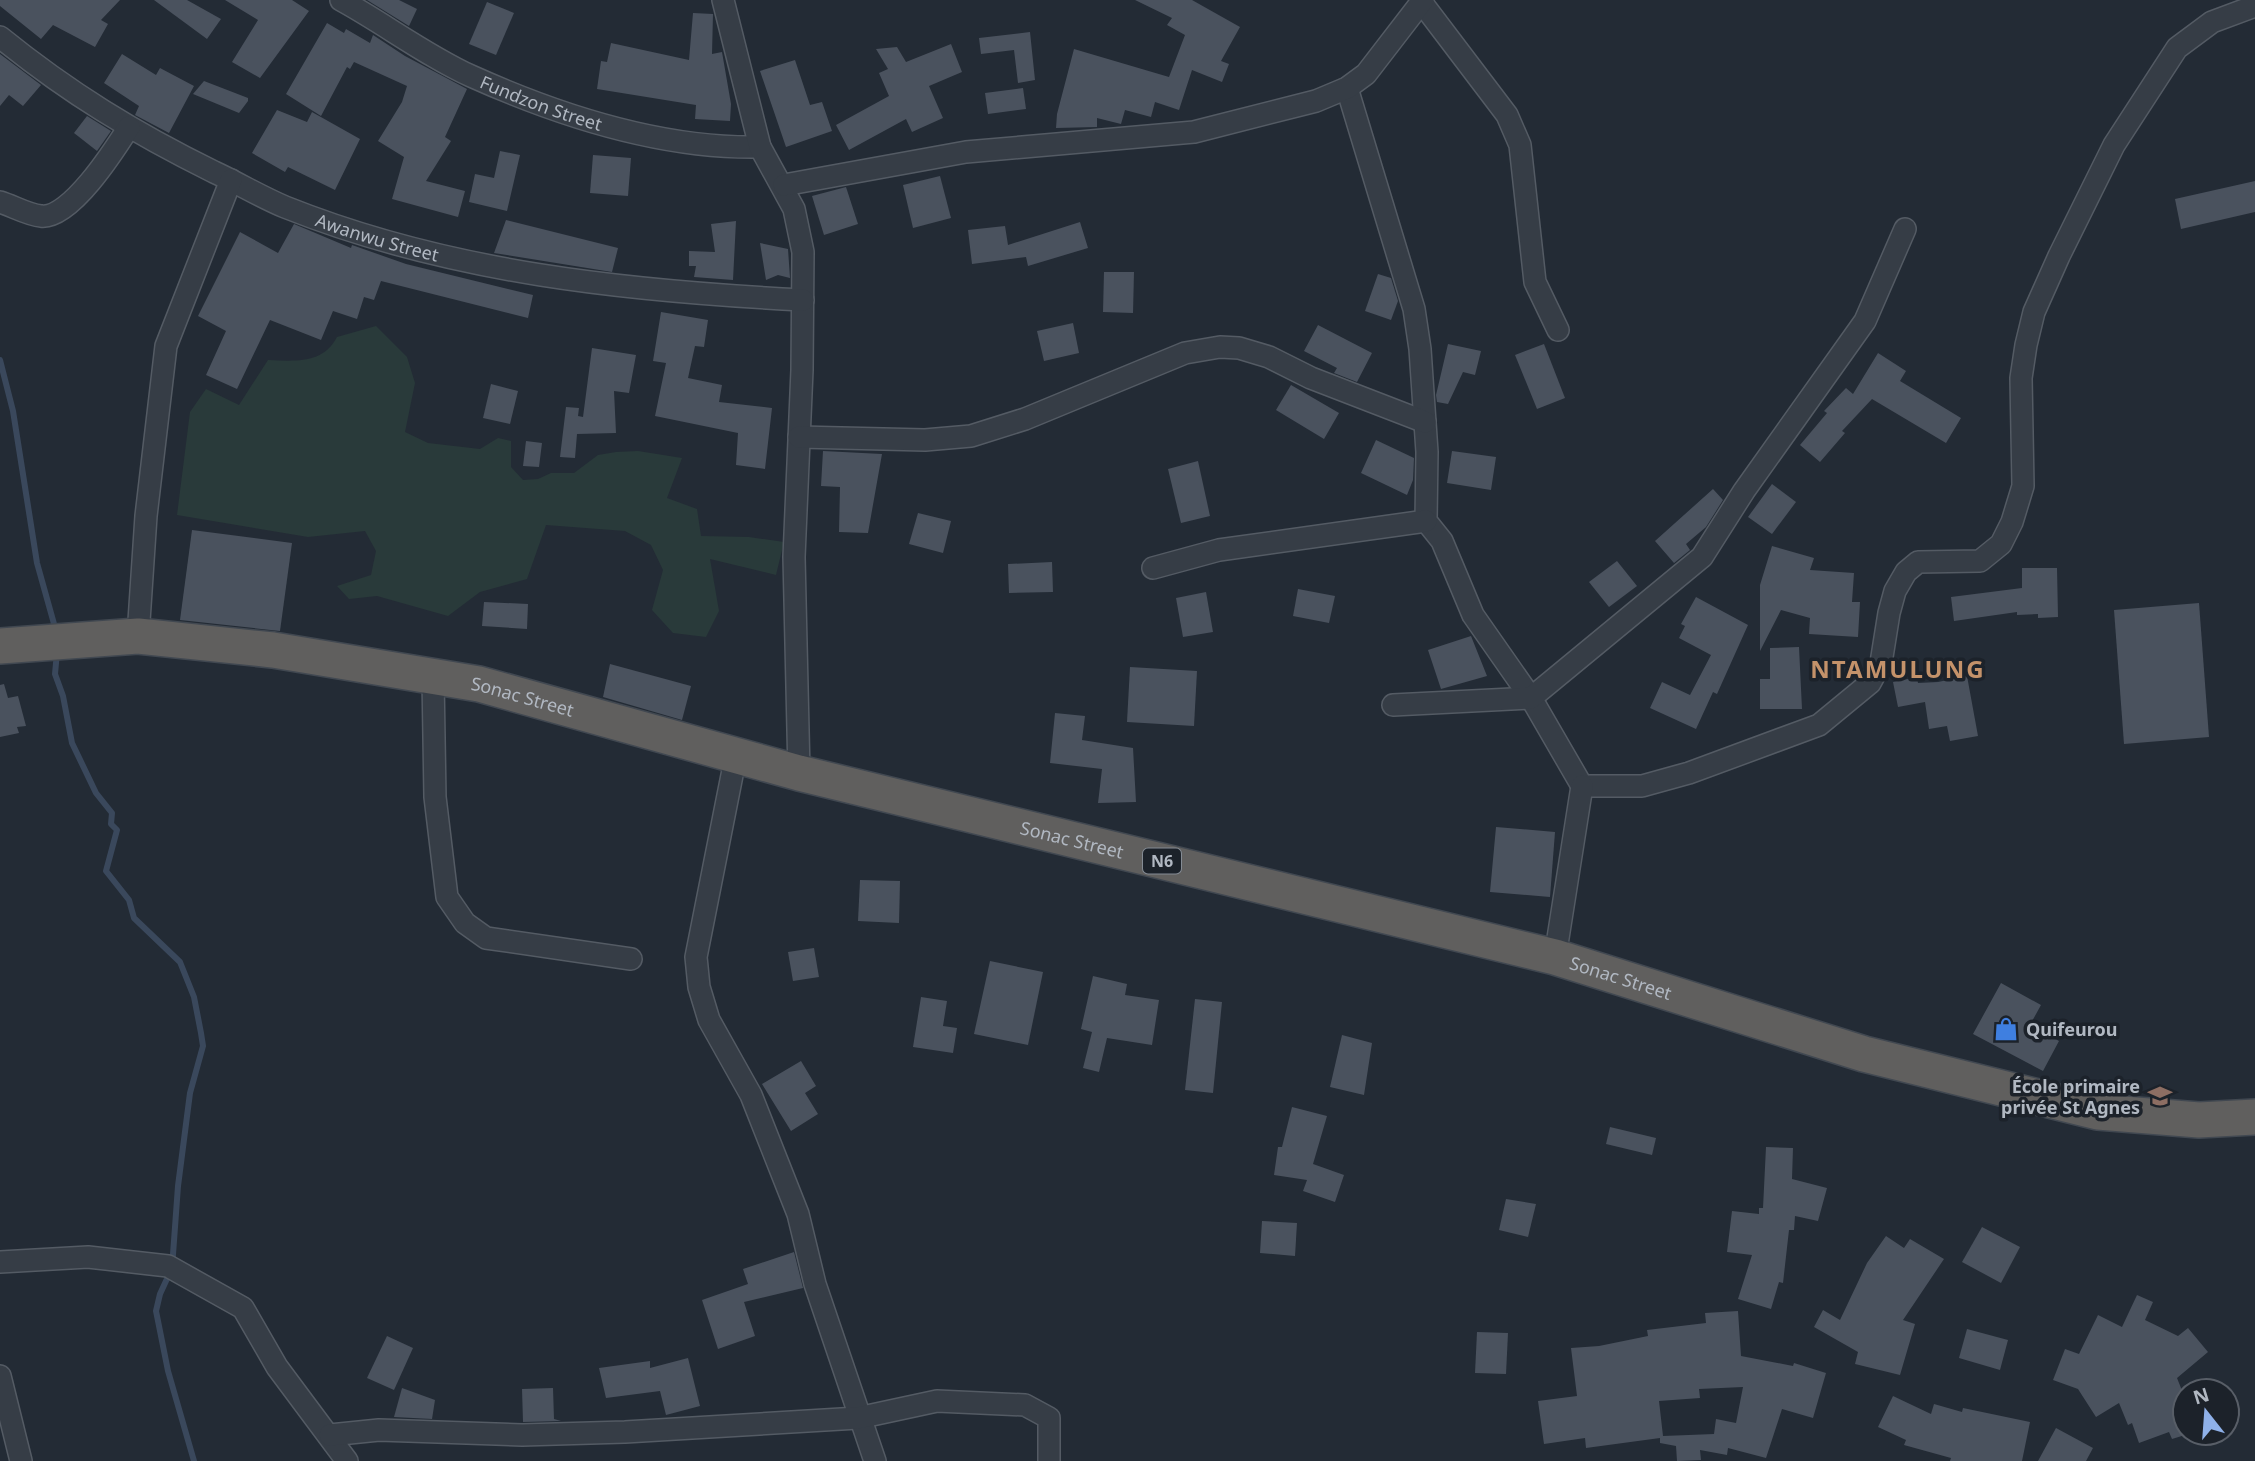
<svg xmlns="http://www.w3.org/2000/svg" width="2255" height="1461" viewBox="0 0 2255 1461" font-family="'Noto Sans',sans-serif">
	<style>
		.green { fill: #293a3a }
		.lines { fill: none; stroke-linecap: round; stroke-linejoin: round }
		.stream { stroke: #3a485c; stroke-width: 6 }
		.building { fill: #4a525e; fill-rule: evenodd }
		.minor-casing { stroke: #545b64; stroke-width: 24 }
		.trunk-casing { stroke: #414851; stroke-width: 38 }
		.minor { stroke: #363d46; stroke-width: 21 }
		.trunk { stroke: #605f5e; stroke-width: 35 }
		.labels { text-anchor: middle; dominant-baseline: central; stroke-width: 7; stroke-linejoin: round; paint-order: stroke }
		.shield { fill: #1c222a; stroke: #848b94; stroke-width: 2 }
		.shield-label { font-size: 16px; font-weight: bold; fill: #b1b8c2 }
		.street-label { font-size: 18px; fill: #b1b8c2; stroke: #1c222a }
		.poi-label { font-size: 18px; font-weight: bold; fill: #b1b8c2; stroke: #1c222a; text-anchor: start }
		.district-label { font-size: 24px; font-weight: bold; letter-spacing: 2px; fill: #c4926a; stroke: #1c222a }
	</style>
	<rect width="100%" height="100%" fill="#232b35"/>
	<path class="green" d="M376 326 407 357 415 383 405 432 428 443 480 449 498 438 511 441V467L523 480 538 479 551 473H574L598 455 616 452 638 451 682 458 667 498 697 509 701 536 749 537 784 542 776 575 710 559 719 611 706 637 673 633 652 610 663 570 651 545 625 531 546 525 527 579 480 592 448 616 377 596 349 599 337 586 371 575 376 551 365 531 308 537 177 515 190 412 206 389 239 405 268 360C296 361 323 364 337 337Z"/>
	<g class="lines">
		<g class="stream">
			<path d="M0 360 13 411 37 563 56 631"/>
			<path d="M57 652 55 674 63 696 72 743 96 793 112 813 111 824 117 830 106 871 129 900 134 918 180 962 194 997 201 1033 203 1046 190 1093 178 1186 172 1268 160 1294 156 1311 168 1371 194 1461"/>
		</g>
	</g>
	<g class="building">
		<path d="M0 0H120L101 20 108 24 95 47 53 25 41 39 0 6Z"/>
		<path d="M154 0H187L221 19 207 39Z"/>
		<path d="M225 0H292L309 11 260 78 232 62 258 20Z"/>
		<path d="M367 0H399L417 9 409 26Z"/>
		<path d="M1135 0H1192L1240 27 1221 61 1229 64 1222 82 1192 70 1179 110 1155 102 1151 117 1125 110 1121 124 1097 118V127L1056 128 1057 114 1074 49 1169 77 1185 35 1167 25 1172 18Z"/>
		<path d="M487 2 514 13 496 55 469 44Z"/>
		<path d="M693 13 713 14 712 54 722 52 731 104 730 121 695 119 696 105 597 89 601 61 607 62 611 43 689 60Z"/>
		<path d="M327 23 344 33 346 29 370 43 373 35 405 56 467 89 445 137 451 141 426 181 465 191 458 217 392 199 404 157 378 141 402 102 407 86 354 62 350 69 347 67 321 116 286 94Z"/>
		<path d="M1030 32 1035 80 1018 83 1014 50 981 54 979 38Z"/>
		<path d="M951 44 962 72 929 86 943 118 912 132 906 119 849 150 836 125 889 96 879 73 888 69 876 49 897 47 906 62Z"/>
		<path d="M0 54 41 85 23 106 9 95 0 106Z"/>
		<path d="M122 54 156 75 160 68 194 86 169 133 135 115 139 106 104 83Z"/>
		<path d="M795 60 810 105 822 102 832 131 786 147 760 71Z"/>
		<path d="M204 81 248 98V101L239 113 193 94Z"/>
		<path d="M1023 88 1026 109 988 114 985 93Z"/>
		<path d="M277 110 307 122 312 112 360 139 335 190 288 167 285 172 252 153Z"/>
		<path d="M87 116 111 131 97 151 74 133Z"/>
		<path d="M500 151 520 155 507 211 469 202 475 174 494 178Z"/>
		<path d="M593 155 631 158 628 196 590 193Z"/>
		<path d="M940 176 951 218 913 228 903 185Z"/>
		<path d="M2255 181V212L2181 229 2175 199Z"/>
		<path d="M846 187 858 224 824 235 812 196Z"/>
		<path d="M506 220 618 248 612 272 494 253Z"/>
		<path d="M736 221 733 280 694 277 696 266H689V251L715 252 711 224Z"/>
		<path d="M1080 222 1088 248 1028 266 1026 257 972 264 968 230 1005 226 1008 245Z"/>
		<path d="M294 224 351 248 352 245 406 264 533 295 528 318 381 281 374 300 364 297 357 319 333 311 321 340 270 320 237 389 206 375 226 331 198 316 240 232 278 253Z"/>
		<path d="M760 243 788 249 790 278 778 275 766 280Z"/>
		<path d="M1104 272H1134L1133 313 1103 312Z"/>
		<path d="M1378 274 1391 278 1398 301 1391 320 1365 311Z"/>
		<path d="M661 312 708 320 704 347 695 346 688 378 722 385 719 402 772 408 765 469 736 465 738 433 655 416 666 363 653 361Z"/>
		<path d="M1073 323 1079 353 1044 361 1037 331Z"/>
		<path d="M1318 325 1372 353 1357 382 1334 373 1337 368 1304 351Z"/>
		<path d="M1448 344 1481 351 1475 375 1463 372 1448 404 1437 402 1436 395Z"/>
		<path d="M1544 344 1565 398 1537 409 1515 355Z"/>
		<path d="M592 348 636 355 629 393 614 391 616 433 577 434 575 458 560 457 566 407 579 408 578 416 583 417Z"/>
		<path d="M1878 353 1906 371 1900 381 1961 418 1946 443 1872 399 1842 431 1845 433 1820 462 1800 445 1827 413 1824 411 1846 388 1853 394Z"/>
		<path d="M491 384 518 391 510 424 483 418Z"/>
		<path d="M1291 385 1339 413 1324 439 1276 410Z"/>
		<path d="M1376 440 1414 458 1413 480 1407 495 1361 473Z"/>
		<path d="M526 441 542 443 539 467 523 466Z"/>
		<path d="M823 451 882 454 868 533 839 532 840 487 821 486Z"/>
		<path d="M1452 451 1496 457 1491 490 1447 483Z"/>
		<path d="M1198 461 1210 516 1181 523 1168 469Z"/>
		<path d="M1772 484 1796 502 1772 534 1748 517Z"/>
		<path d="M1713 489 1723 500 1706 527 1686 544 1690 550 1674 563 1655 541Z"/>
		<path d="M918 513 951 521 943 553 909 544Z"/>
		<path d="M192 530 292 543 280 631 180 620Z"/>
		<path d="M1772 546 1814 558 1810 570 1854 573 1852 602H1860L1858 637 1809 634 1810 618 1781 610 1760 651V585Z"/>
		<path d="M1617 561 1637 586 1609 607 1589 582Z"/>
		<path d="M1052 562 1053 592 1009 593 1008 564Z"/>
		<path d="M2022 568H2057L2058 617 2038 618V614L2017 615V612L1954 621 1951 597 2022 588Z"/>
		<path d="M1298 589 1335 596 1329 623 1293 616Z"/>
		<path d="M1206 592 1213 632 1183 637 1176 598Z"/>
		<path d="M1696 597 1748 625 1717 694 1713 692 1696 729 1650 708 1662 682 1690 695 1711 655 1679 638 1685 626 1681 624Z"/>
		<path d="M484 602 528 604 527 629 482 626Z"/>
		<path d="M2199 603 2209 737 2124 744 2114 610Z"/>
		<path d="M1471 636 1487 676 1441 689 1428 650Z"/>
		<path d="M1799 647 1802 709H1760V679H1770V648Z"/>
		<path d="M610 664 691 686 682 720 603 697Z"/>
		<path d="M1130 667 1197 671 1194 726 1127 722Z"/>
		<path d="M1967 676 1978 736 1950 741 1947 726 1929 729 1925 702 1898 707 1893 682 1917 677 1918 683 1938 682Z"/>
		<path d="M4 684 8 698 18 696 26 726 17 727 19 733 0 737V685Z"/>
		<path d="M1055 713 1085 716 1082 740 1133 748 1136 802 1098 803 1102 769 1050 763Z"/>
		<path d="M1496 827 1555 832 1550 897 1490 892Z"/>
		<path d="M860 880 900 881 899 923 858 921Z"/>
		<path d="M814 948 819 977 793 981 788 952Z"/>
		<path d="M990 961 1043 972 1028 1045 974 1034Z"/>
		<path d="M1093 976 1127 984 1125 995 1159 1000 1152 1045 1107 1038 1099 1072 1083 1068 1092 1032 1081 1029Z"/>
		<path d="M2001 983 2041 1005 2030 1025 2059 1041 2043 1071 1973 1034Z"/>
		<path d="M921 997 947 1001 943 1026 957 1028 953 1053 913 1047Z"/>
		<path d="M1195 999 1222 1002 1213 1093 1185 1090Z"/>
		<path d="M1342 1035 1372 1043 1364 1095 1330 1087Z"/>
		<path d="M801 1061 816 1086 805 1093 818 1114 791 1131 762 1084Z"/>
		<path d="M1292 1107 1327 1116 1313 1164 1344 1175 1335 1202 1303 1191 1307 1180 1274 1175 1278 1147H1282Z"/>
		<path d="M1610 1127 1656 1138 1652 1155 1606 1144Z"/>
		<path d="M1766 1147 1793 1148 1792 1179 1827 1188 1818 1221 1795 1216 1794 1230H1789L1783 1283 1779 1282 1771 1309 1738 1299 1752 1255 1727 1252 1732 1211 1759 1214V1208H1763Z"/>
		<path d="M1506 1199 1536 1204 1528 1237 1499 1230Z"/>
		<path d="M1262 1221 1297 1223 1295 1256 1260 1253Z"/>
		<path d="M1982 1227 2020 1247 2001 1283 1962 1262Z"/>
		<path d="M1886 1236 1904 1248 1910 1239 1944 1259 1903 1320 1915 1324 1900 1375 1855 1364 1858 1352 1814 1327 1823 1310 1840 1320 1867 1263Z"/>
		<path d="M794 1252 803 1288 744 1302 755 1336 718 1349 702 1300 748 1284 743 1269Z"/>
		<path d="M2137 1295 2153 1302 2145 1320 2178 1336 2188 1328 2208 1352 2177 1378 2185 1398V1435L2172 1439 2169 1432 2139 1443 2132 1423 2128 1425 2119 1403 2096 1417 2078 1389 2053 1380 2065 1349 2079 1354 2098 1315 2122 1327Z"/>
		<path d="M1738 1311 1741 1356 1793 1366 1794 1363 1826 1373 1813 1418 1782 1409 1766 1458 1728 1448 1727 1455 1700 1450 1701 1460 1677 1461 1676 1446 1660 1443V1438L1586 1448 1585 1438 1544 1444 1538 1401 1577 1396 1571 1348 1599 1346 1648 1336 1647 1330 1706 1323 1705 1313ZM1743 1387 1736 1423 1716 1419 1714 1434 1663 1436 1659 1401 1700 1398 1699 1389Z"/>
		<path d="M1967 1329 2008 1340 2000 1370 1959 1358Z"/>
		<path d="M1477 1332 1508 1333 1506 1374 1475 1373Z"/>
		<path d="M387 1336 413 1348 394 1390 367 1378Z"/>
		<path d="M688 1358 700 1406 666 1415 660 1391 606 1398 599 1368 650 1361V1368Z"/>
		<path d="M402 1388 435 1400 432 1419 394 1417Z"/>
		<path d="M553 1388 554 1419 561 1421 523 1422 522 1389Z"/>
		<path d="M1893 1396 1931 1414 1934 1404 1962 1412 1963 1408 2030 1422 2022 1461H1950L1951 1458 1904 1445 1906 1440 1878 1427Z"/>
		<path d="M2056 1428 2093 1448 2086 1461H2038Z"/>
	</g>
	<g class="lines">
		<g class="minor-casing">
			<g id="minor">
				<path id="s1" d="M341 0C385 24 425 55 471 76 560 116 662 149 760 147"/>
				<path d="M723 0 760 147 794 209 803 252 802 370 794 557 799 773"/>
				<path d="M1422 3 1507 115 1520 145 1535 282 1558 330"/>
				<path id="s2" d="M0 37C69 93 135 133 214 172 238 183 261 197 285 207 450 273 628 291 803 300"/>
				<path d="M1347 88 1414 309 1420 349 1427 452 1426 521 1442 541 1473 615 1531 698 1582 786H1642L1689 773 1819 725 1870 683 1881 663 1889 613 1895 591 1906 572 1918 562 1980 561 2001 544 2012 522 2023 486 2021 378 2026 345 2034 312 2059 256 2114 145 2177 48 2212 22 2255 6"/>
				<path d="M784 185 966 152 1194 132 1316 101 1347 88 1366 74 1423 0"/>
				<path d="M0 202C13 206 28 215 41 216 70 220 115 149 129 127"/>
				<path d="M799 437 925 440 971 436 1025 419 1185 353 1220 347 1239 348 1269 357 1311 378 1425 422"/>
				<path d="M1153 568 1219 550 1426 521"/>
				<path d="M138 636 146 516 166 346 231 180"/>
				<path d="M433 678 435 797 447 897 465 923 486 938 631 959"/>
				<path d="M1393 705 1531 698 1702 557 1744 491 1865 321 1905 229"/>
				<path d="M736 755 696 957 699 987 709 1020 751 1095 798 1214 815 1284 875 1461"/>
				<path d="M1555 957 1582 786"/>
				<path d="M0 1262 88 1257 168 1266 243 1308 277 1367 347 1461"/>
				<path d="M0 1376 21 1461"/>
				<path d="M330 1435 379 1430 522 1435 625 1432 858 1418 937 1401 1025 1405 1049 1418V1461"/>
			</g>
		</g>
		<g class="trunk-casing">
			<g id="trunk">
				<path id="s3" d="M0 646 138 636 273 650 479 684 799 773 1555 957 1864 1054 2098 1112 2199 1120 2255 1117"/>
			</g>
		</g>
		<use href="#minor" class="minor"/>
		<use href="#trunk" class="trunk"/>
	</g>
	<defs>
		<g id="shop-bare" transform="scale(1.89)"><path d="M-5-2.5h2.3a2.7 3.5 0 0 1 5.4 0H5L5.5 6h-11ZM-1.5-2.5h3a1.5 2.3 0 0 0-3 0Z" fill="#3f7fe0" stroke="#1c222a" stroke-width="2.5" paint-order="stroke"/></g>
		<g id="school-bare" transform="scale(1.89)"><path d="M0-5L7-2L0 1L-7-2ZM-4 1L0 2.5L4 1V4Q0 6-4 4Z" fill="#8d6e63" stroke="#1c222a" stroke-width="2.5" paint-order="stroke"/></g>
	</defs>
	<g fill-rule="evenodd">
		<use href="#shop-bare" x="2006" y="1029"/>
		<use href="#school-bare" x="2160" y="1096"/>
	</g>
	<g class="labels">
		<rect class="shield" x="1143" y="848.5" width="38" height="25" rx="5"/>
		<g class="shield-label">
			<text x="1162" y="861">N6</text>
		</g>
		<g class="street-label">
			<text stroke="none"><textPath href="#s1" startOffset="226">Fundzon Street</textPath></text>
			<text stroke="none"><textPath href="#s2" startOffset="430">Awanwu Street</textPath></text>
			<text stroke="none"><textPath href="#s3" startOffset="528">Sonac Street</textPath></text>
			<text stroke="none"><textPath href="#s3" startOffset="1096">Sonac Street</textPath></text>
			<text stroke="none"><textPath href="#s3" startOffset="1662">Sonac Street</textPath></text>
		</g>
		<g class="poi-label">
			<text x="2026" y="1029">Quifeurou</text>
			<text x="2140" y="1086" text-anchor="end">École primaire<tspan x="2140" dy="21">privée St Agnes</tspan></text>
		</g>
		<g class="district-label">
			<text x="1898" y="668">NTAMULUNG</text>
		</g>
	</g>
	<g transform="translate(2206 1412) rotate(343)"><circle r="33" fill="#1c222a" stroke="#585e67" stroke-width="2"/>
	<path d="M0-5L12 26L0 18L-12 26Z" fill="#8fb1e9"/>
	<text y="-10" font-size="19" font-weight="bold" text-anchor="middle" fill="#b1b8c2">N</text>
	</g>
</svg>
